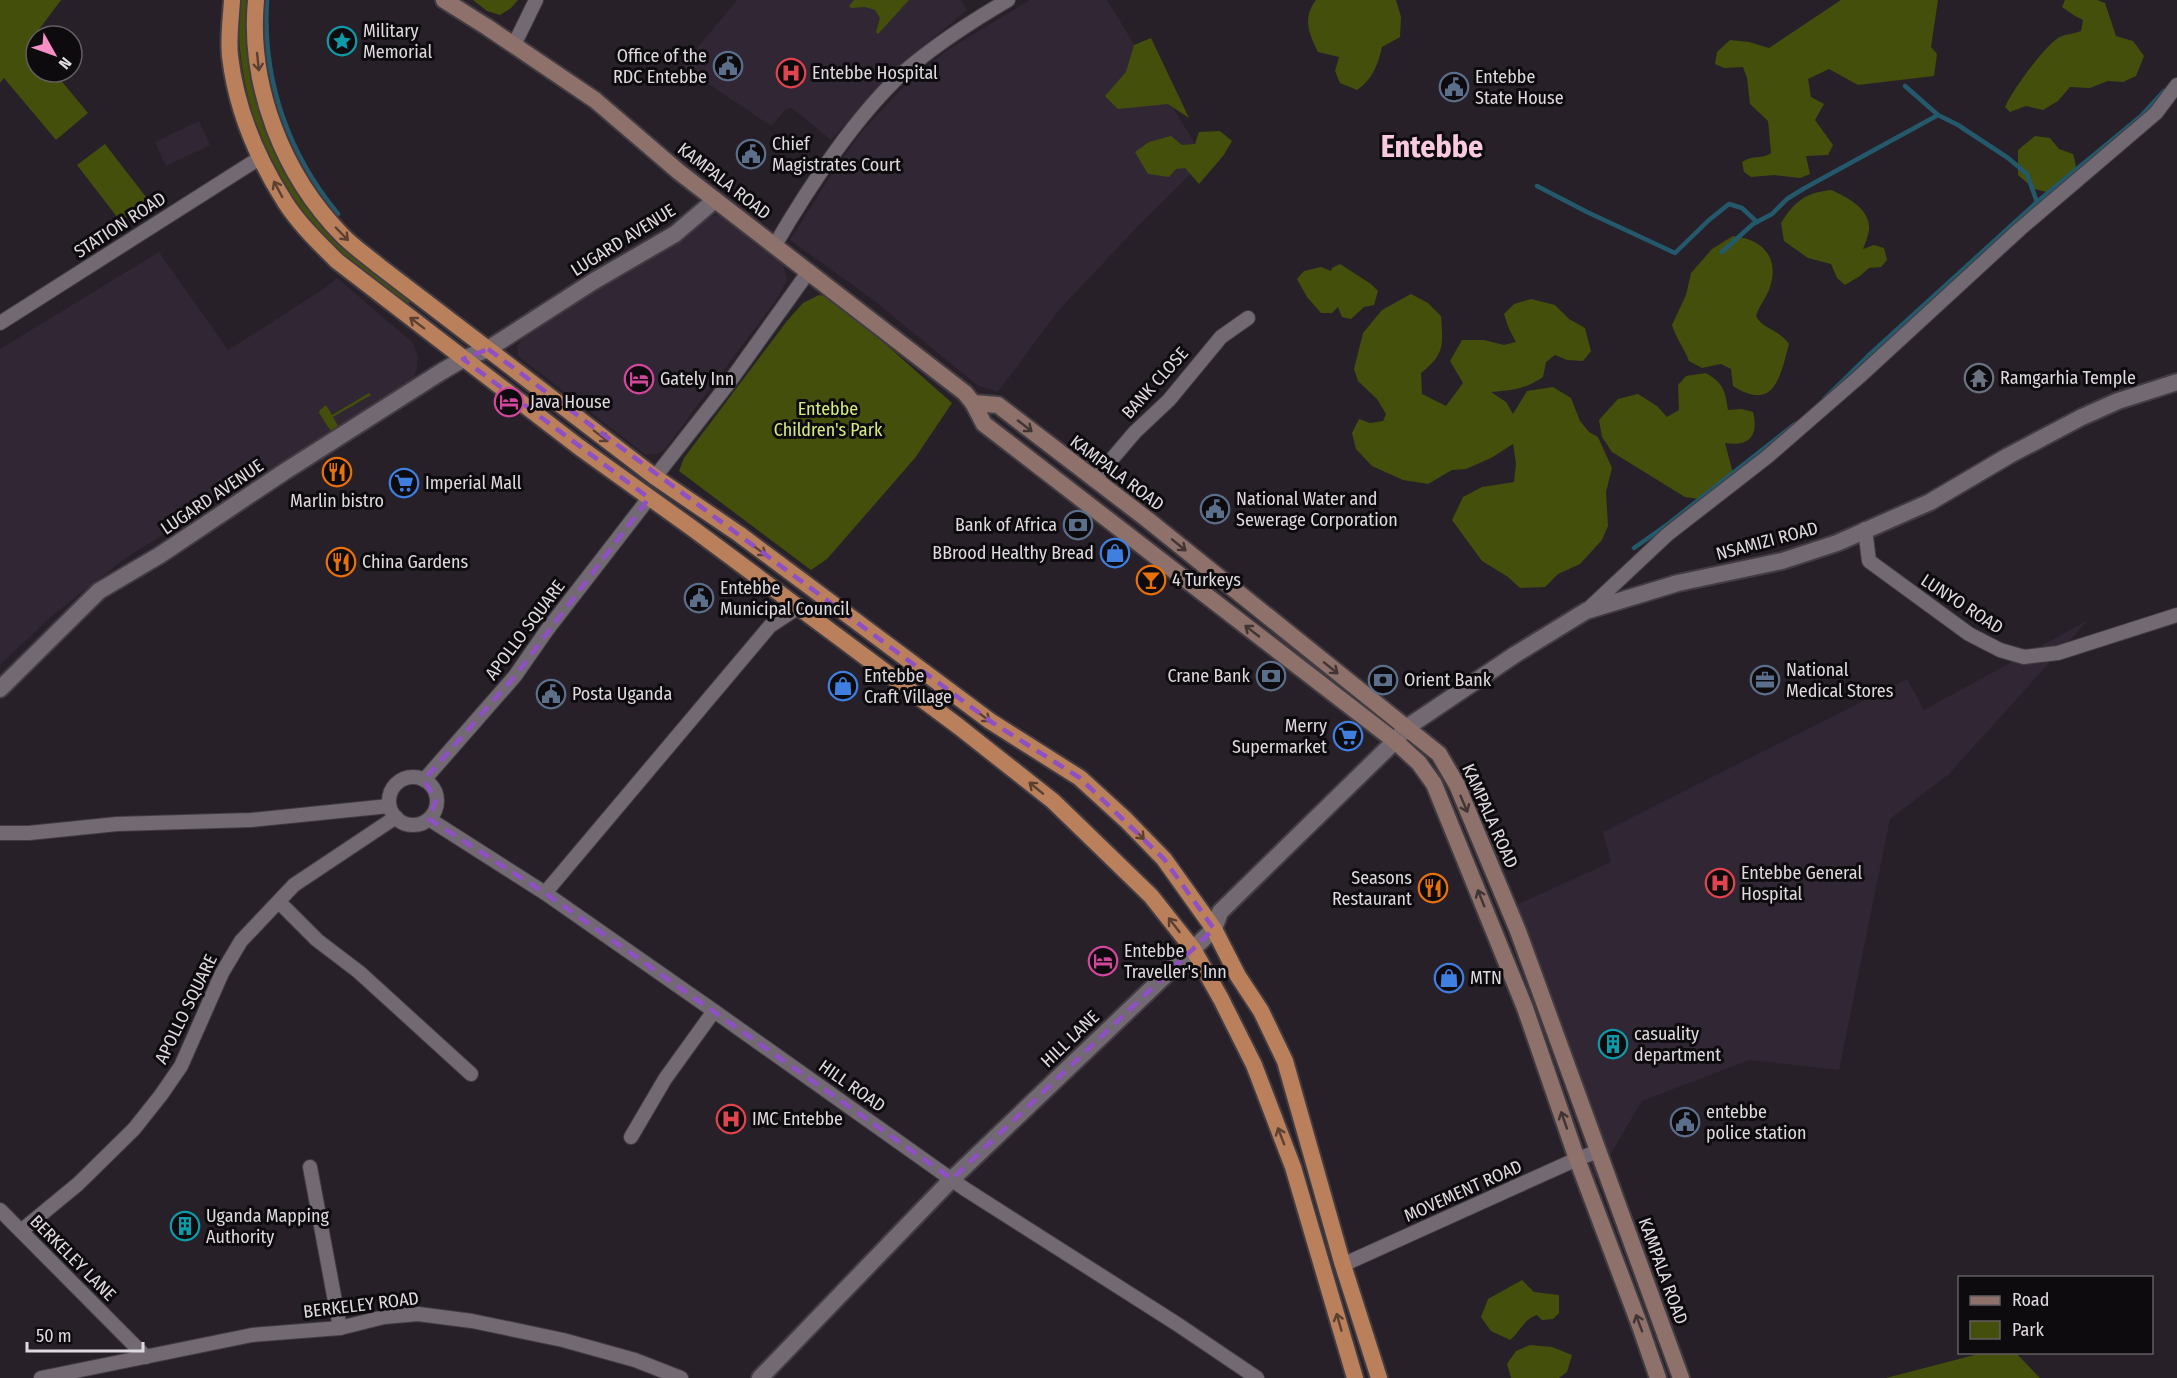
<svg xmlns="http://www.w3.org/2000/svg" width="2177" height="1378" viewBox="0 0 2177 1378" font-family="'Fira Sans Condensed',sans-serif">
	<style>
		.built { fill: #312633 }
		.green { fill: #444f0c }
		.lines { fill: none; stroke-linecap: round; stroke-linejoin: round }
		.stream { stroke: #24596c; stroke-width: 4.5 }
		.minor-casing { stroke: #423c42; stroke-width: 16 }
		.tertiary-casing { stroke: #423c42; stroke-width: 20 }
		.secondary-casing { stroke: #423c42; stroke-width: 20 }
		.trunk-casing { stroke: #423c42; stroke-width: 20 }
		.minor { stroke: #726973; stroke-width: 14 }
		.tertiary { stroke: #726973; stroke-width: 16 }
		.secondary { stroke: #8d716a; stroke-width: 16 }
		.trunk { stroke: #ba805c; stroke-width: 16 }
		.oneway { stroke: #5b4032 }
		.oneway2 { stroke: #413433 }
		.marked { fill: none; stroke: #8f4fc5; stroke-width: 4.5; stroke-dasharray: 12 8; stroke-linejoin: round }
		.labels { text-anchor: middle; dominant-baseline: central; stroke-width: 6; stroke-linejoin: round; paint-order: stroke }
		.poi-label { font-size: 18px; fill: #dfdadf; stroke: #0e0b0f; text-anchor: start }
		.street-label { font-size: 18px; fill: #dfdadf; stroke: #0e0b0f }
		.park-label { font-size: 18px; fill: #d4ec7f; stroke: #0e0b0f }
		.town-label { font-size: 30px; font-weight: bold; fill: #f8c9df; stroke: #0e0b0f }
	</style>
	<rect width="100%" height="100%" fill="#272028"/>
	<g class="built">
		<path d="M737 0H961L967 10 896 69 831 140 792 108 786 109 771 126 682 66Z"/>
		<path d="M1030 0H1107L1205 160 1138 226 1058 311 998 392 977 385 872 299 790 240 838 164 864 129 911 79 949 49Z"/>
		<path d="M199 121 210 145 166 166 155 142Z"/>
		<path d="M717 215 727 217 782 261 787 280 776 300 665 449 657 454 646 455 518 356V345L522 339 707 217Z"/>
		<path d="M159 252 228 350 322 290 337 278 412 342 418 356 417 368 412 383 322 441 227 495 127 557 53 615 0 665V349Z"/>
		<path d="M2088 620 1949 774 1890 819 1839 1070 1749 1060 1642 1101 1595 1180 1516 905 1611 862 1603 832 1907 679 1924 710Z"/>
	</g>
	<g class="green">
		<path d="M0 0H61L29 43 36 51V72H54L88 113 56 140 4 78 0 83Z"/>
		<path d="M240 0H249L287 173 411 300 407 305C376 281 342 258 316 229 264 172 232 77 240 0Z"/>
		<path d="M473 0H518L511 8 500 15 487 11Z"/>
		<path d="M854 0H909L878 34 876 32 880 18 875 10 865 7 851 8 849 6Z"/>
		<path d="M1316 0H1396L1401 17 1400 37 1382 47C1378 65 1372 80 1357 90L1340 83 1335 71 1339 57 1318 52C1309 34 1302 18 1316 0Z"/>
		<path d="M1841 0H1938L1931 47 1937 54 1934 76 1858 85 1829 69 1808 79 1811 97 1824 104 1815 120 1833 145 1828 155 1806 156 1810 174 1800 178 1774 175 1751 177 1744 172 1742 162C1755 154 1761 160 1771 153L1768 121 1750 104 1747 78 1743 67 1724 68 1715 64 1717 52 1730 40 1749 42 1769 48Z"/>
		<path d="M2065 0H2097L2105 3 2116 36 2133 41 2144 56 2136 76 2123 82 2108 81 2090 88 2070 87 2058 101 2043 110 2026 106 2010 112 2005 107C2012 91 2043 48 2058 38 2064 34 2074 34 2081 31L2083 20 2075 16 2062 7Z"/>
		<path d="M1151 38 1189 118 1168 104 1118 109 1105 96 1126 72 1134 45Z"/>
		<path d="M1220 131 1232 141 1223 156 1199 184 1185 168 1176 169 1169 177 1148 174 1135 152 1149 142 1171 136 1182 145 1195 144 1199 132Z"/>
		<path d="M2035 136 2050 138 2059 149 2073 154C2081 178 2071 182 2051 193L2034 189 2018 175V150Z"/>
		<path d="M105 144 149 201 121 222 77 165Z"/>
		<path d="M1831 190C1847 197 1871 209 1869 230 1868 237 1865 243 1863 249L1874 245 1884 248 1887 260 1881 267 1869 268 1860 276 1845 285 1837 278 1831 264 1808 258 1784 241 1781 223C1795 201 1805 193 1831 190Z"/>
		<path d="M1733 236C1761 239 1780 256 1770 287 1767 297 1759 306 1756 316 1762 329 1779 329 1789 344 1780 378 1774 412 1733 386L1731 369 1721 364 1702 368 1689 361C1684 348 1676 338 1672 325L1686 295 1691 273 1712 249Z"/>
		<path d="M1340 264 1371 284 1378 291 1374 305 1364 307 1351 319 1342 317 1338 307 1332 313H1321L1307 297 1297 279 1304 271 1321 267 1331 271 1332 268Z"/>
		<path d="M1411 294 1428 303 1441 316C1443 345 1445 354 1421 373L1422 394 1446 406 1463 383 1450 361 1462 340H1484L1504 345 1516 342 1509 329 1504 314 1514 304 1531 299 1555 305 1569 319 1585 328 1591 351 1583 361 1567 360 1555 355 1546 362 1543 377C1523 390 1514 390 1491 392L1506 402 1513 414 1527 391 1553 387 1571 398 1580 421 1589 432 1598 437 1612 468 1606 492 1608 526 1602 540 1580 564 1558 574 1545 587 1520 588 1508 577 1482 561 1452 520 1463 497 1482 487 1514 482 1516 464 1513 444 1491 458 1466 469 1452 470 1428 484 1403 480 1372 466 1356 449 1352 433 1359 419 1370 423 1383 421 1386 414 1377 399 1358 381 1354 369 1363 333 1382 310Z"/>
		<path d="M819 295 830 297 839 303 952 403 915 458 827 559 811 570 679 471 684 458 787 321 803 303Z"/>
		<path d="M1706 373C1724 384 1725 390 1728 410L1742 409 1753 412C1759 436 1749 447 1725 443L1734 477 1706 500 1685 497 1612 452 1602 437 1599 420 1618 399 1638 394 1657 406 1667 417 1679 410 1678 385 1686 376Z"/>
		<path d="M369 393 371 395 333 417 339 428 331 431 319 413 320 410 326 405 332 415Z"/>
		<path d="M1522 1280 1534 1292 1559 1295V1313L1553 1319 1542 1320 1537 1315C1525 1318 1519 1333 1510 1340L1491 1331 1481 1317 1488 1299Z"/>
		<path d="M1530 1345 1552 1347 1572 1355 1567 1372 1559 1378H1511L1507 1364 1516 1351Z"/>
		<path d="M1982 1353H2016L2040 1378H1886Z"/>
	</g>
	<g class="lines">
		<g class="stream">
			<path d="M267 0C262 80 288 153 338 214"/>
			<path d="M1905 86 1938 115 1958 125 2008 158 2027 174 2037 202"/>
			<path d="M1537 186 1587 212 1675 253 1709 220 1729 204 1742 208 1757 222"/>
			<path d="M1722 252 1753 224 1772 214 1787 199 1803 189 1938 115"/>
			<path d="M1824 399 1868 356 2037 202 2141 116 2164 91"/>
			<path d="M1634 548 1668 524 1795 424"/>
		</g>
		<g class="minor-casing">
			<g id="minor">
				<path d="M514 45 536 0"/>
				<path d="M775 245C808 188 857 114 906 70 938 43 972 21 1008 0"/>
				<path d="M0 323 261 157"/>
				<path d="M655 477 728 384 809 271"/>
				<path d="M1094 480 1135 432 1169 400 1221 337 1248 318"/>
				<path d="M1865 529 1869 561 1969 634 2000 650 2024 657 2058 653 2177 615"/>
				<path d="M1587 610 1668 534 1767 457 1859 377 2020 229 2156 113 2177 85"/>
				<circle cx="413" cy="801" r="24"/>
				<path d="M424 780 515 676 547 630 649 498"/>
				<path d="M429 819 545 893 714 1011 965 1189 1177 1324 1257 1378"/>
				<path d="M0 833H29L117 824 251 820 389 806"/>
				<path d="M545 893 770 626 799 607"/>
				<path d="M279 902 317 940 359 972 471 1074"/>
				<path d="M631 1137 665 1079 714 1011"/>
				<path d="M310 1167 340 1328"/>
				<path d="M0 1210 146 1357"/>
				<path d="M21 1231 78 1184 134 1129 161 1095 181 1066 222 973 241 941 294 885 396 817"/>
				<path d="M1342 1262H1349L1577 1159 1599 1151"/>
				<path d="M41 1378 252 1335 340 1328 384 1317 418 1314 472 1321 563 1340 635 1360 681 1378"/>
			</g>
		</g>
		<g class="tertiary-casing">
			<g id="tertiary">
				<path d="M0 689 99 591 160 555 284 472 441 372 463 359 488 349 594 281 675 234 715 200"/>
				<path d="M760 1378 952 1179 1214 929 1220 912 1395 741 1406 728 1516 654 1586 611 1678 583 1782 561 1837 543 1930 502 2008 456 2082 417 2118 401 2177 382"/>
			</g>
		</g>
		<g class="secondary-casing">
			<g id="secondary">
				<path d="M444 0 487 27 595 100 679 172 965 393 973 403 984 424 1395 741 1419 763 1434 784 1525 1008 1577 1159 1640 1326 1658 1378"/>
				<path d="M973 403 998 405 1148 520 1439 754 1457 785 1518 931 1681 1378"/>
			</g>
		</g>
		<g class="trunk-casing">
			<g id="trunk">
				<path d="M232 0C231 18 228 38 230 56 236 108 257 158 285 202 299 224 319 243 337 261L579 447 692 528 958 726 1053 801 1151 896 1193 949 1221 999 1254 1065 1293 1167 1355 1378"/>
				<path d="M256 0C248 86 283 175 343 236 354 247 367 256 379 266L655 477 739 534 990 721 1080 778 1126 820 1164 859 1214 929 1238 976 1261 1011 1285 1061 1342 1262 1379 1378"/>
			</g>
		</g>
		<use href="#minor" class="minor"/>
		<use href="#tertiary" class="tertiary"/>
		<use href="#secondary" class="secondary"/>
		<use href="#trunk" class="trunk"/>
	</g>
	<defs><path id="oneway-shaft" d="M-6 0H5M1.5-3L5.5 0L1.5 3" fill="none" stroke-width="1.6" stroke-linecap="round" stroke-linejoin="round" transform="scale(1.5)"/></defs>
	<g class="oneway">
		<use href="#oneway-shaft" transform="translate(258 62) rotate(84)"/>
		<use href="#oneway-shaft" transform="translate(278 189) rotate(-118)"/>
		<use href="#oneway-shaft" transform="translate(342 234) rotate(46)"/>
		<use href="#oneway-shaft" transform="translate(417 323) rotate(-143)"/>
		<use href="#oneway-shaft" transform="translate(601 436) rotate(37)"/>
		<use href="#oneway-shaft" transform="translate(759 550) rotate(37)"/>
		<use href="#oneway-shaft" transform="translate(983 716) rotate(37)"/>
		<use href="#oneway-shaft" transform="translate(1036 788) rotate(-141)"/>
		<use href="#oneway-shaft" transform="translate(1138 833) rotate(46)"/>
		<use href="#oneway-shaft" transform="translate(1174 925) rotate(-128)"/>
		<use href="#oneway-shaft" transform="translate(1281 1136) rotate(-111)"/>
		<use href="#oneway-shaft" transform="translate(1339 1322) rotate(-106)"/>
	</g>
	<g class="oneway2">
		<use href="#oneway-shaft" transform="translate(1025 426) rotate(38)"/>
		<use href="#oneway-shaft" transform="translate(1179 545) rotate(39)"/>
		<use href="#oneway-shaft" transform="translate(1252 631) rotate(-142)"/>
		<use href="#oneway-shaft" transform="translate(1331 668) rotate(39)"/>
		<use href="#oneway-shaft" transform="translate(1464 804) rotate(67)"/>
		<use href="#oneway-shaft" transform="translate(1481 898) rotate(-112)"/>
		<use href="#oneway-shaft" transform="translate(1564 1120) rotate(-109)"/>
		<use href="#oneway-shaft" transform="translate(1639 1323) rotate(-110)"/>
	</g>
	<path class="marked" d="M488 349 990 721 1080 778 1164 859 1214 929 952 1179 545 893 429 819 436 800 424 780 515 676 649 498 463 359Z"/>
	<defs>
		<g id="sight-ring" transform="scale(1.5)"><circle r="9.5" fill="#0e0b0f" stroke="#0f9aa8" stroke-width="1.5"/><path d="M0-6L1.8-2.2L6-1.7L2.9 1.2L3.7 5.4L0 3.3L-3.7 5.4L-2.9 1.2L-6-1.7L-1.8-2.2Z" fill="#0f9aa8"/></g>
		<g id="civic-ring" transform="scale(1.5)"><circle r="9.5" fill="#0e0b0f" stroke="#5c6f8a" stroke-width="1.5"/><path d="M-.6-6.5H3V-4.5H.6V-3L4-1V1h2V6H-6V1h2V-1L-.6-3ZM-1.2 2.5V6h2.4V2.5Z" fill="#5c6f8a"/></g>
		<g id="hospital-ring" transform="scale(1.5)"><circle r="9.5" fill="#0e0b0f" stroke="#e0444e" stroke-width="1.5"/><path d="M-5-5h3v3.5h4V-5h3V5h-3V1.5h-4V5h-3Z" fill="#e0444e"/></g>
		<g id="temple-ring" transform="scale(1.5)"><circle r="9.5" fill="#0e0b0f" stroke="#6b7280" stroke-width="1.5"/><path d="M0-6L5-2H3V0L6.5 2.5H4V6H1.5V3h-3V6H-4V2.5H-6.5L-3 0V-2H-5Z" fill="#6b7280"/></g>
		<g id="hotel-ring" transform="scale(1.5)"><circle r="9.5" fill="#0e0b0f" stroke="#d1479c" stroke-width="1.5"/><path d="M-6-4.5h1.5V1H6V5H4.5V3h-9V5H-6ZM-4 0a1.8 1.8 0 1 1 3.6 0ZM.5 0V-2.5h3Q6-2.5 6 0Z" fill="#d1479c"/></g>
		<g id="restaurant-ring" transform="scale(1.5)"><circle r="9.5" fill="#0e0b0f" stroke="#e8710a" stroke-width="1.5"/><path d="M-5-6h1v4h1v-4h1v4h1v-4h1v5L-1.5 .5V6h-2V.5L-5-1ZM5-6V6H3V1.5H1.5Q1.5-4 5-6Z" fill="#e8710a"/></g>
		<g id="supermarket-ring" transform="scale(1.5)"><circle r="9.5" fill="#0e0b0f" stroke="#3f7fe0" stroke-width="1.5"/><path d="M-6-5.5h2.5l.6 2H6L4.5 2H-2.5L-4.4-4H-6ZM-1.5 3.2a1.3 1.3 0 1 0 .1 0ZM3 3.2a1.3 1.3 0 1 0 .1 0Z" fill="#3f7fe0"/></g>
		<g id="bank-ring" transform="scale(1.5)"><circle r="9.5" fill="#0e0b0f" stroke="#5c6f8a" stroke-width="1.5"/><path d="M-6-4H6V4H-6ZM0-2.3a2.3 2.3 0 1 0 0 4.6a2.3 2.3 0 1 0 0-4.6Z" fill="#5c6f8a"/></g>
		<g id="shop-ring" transform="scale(1.5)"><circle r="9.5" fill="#0e0b0f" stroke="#3f7fe0" stroke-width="1.5"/><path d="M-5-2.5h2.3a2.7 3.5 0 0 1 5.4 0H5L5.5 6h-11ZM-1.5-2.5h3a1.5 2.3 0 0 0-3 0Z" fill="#3f7fe0"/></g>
		<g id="bar-ring" transform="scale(1.5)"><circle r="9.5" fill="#0e0b0f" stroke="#e8710a" stroke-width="1.5"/><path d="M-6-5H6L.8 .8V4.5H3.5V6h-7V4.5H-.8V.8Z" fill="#e8710a"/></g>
		<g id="office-ring" transform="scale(1.5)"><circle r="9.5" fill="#0e0b0f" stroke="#5c6f8a" stroke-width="1.5"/><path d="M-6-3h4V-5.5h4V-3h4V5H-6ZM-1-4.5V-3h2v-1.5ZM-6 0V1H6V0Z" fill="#5c6f8a"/></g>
		<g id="building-ring" transform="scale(1.5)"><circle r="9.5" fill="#0e0b0f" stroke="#0f9aa8" stroke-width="1.5"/><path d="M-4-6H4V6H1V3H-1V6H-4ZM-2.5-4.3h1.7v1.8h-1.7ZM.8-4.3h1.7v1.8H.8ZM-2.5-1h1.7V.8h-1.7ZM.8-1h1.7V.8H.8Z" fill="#0f9aa8"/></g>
	</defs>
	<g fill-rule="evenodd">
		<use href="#sight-ring" x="342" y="41"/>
		<use href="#civic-ring" x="728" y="66"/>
		<use href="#hospital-ring" x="791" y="73"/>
		<use href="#civic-ring" x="1454" y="87"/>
		<use href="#civic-ring" x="751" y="154"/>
		<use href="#temple-ring" x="1979" y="378"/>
		<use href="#hotel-ring" x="639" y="379"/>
		<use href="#hotel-ring" x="509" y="402"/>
		<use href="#restaurant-ring" x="337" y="472"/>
		<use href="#supermarket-ring" x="404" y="483"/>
		<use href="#civic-ring" x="1215" y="509"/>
		<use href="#bank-ring" x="1078" y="525"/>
		<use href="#shop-ring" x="1115" y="553"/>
		<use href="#restaurant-ring" x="341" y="562"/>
		<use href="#bar-ring" x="1151" y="580"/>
		<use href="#civic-ring" x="699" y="598"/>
		<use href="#bank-ring" x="1271" y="676"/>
		<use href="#bank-ring" x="1383" y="680"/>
		<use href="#office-ring" x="1765" y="680"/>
		<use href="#shop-ring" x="843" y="686"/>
		<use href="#civic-ring" x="551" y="694"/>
		<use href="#supermarket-ring" x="1348" y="736"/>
		<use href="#hospital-ring" x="1720" y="883"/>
		<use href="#restaurant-ring" x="1433" y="888"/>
		<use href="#hotel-ring" x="1103" y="961"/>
		<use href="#shop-ring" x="1449" y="978"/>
		<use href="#building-ring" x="1613" y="1044"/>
		<use href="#hospital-ring" x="731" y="1119"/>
		<use href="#civic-ring" x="1685" y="1122"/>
		<use href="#building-ring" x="185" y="1226"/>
	</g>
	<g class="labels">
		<g class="poi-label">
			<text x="363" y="31">Military<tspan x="363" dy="21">Memorial</tspan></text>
			<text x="707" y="56" text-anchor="end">Office of the<tspan x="707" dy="21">RDC Entebbe</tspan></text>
			<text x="812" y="73">Entebbe Hospital</text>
			<text x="1475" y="77">Entebbe<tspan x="1475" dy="21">State House</tspan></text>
			<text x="772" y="144">Chief<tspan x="772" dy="21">Magistrates Court</tspan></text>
			<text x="2000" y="378">Ramgarhia Temple</text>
			<text x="660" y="379">Gately Inn</text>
			<text x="530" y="402">Java House</text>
			<text x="425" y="483">Imperial Mall</text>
			<text x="1236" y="499">National Water and<tspan x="1236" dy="21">Sewerage Corporation</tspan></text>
			<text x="337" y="501" text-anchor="middle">Marlin bistro</text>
			<text x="1057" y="525" text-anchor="end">Bank of Africa</text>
			<text x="1094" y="553" text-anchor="end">BBrood Healthy Bread</text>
			<text x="362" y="562">China Gardens</text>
			<text x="1172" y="580">4 Turkeys</text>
			<text x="720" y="588">Entebbe<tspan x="720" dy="21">Municipal Council</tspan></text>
			<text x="1786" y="670">National<tspan x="1786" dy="21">Medical Stores</tspan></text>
			<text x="864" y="676">Entebbe<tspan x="864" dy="21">Craft Village</tspan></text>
			<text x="1250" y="676" text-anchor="end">Crane Bank</text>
			<text x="1404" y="680">Orient Bank</text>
			<text x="572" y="694">Posta Uganda</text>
			<text x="1327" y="726" text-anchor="end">Merry<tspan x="1327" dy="21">Supermarket</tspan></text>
			<text x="1741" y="873">Entebbe General<tspan x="1741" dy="21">Hospital</tspan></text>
			<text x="1412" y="878" text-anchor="end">Seasons<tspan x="1412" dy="21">Restaurant</tspan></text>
			<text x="1124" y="951">Entebbe<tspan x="1124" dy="21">Traveller's Inn</tspan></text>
			<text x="1470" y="978">MTN</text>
			<text x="1634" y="1034">casuality<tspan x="1634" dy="21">department</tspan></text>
			<text x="1706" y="1112">entebbe<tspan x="1706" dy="21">police station</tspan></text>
			<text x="752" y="1119">IMC Entebbe</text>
			<text x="206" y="1216">Uganda Mapping<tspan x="206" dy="21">Authority</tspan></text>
		</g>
		<g class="street-label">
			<text transform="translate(724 181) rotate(38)">KAMPALA ROAD</text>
			<text transform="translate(120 225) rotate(-33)">STATION ROAD</text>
			<text transform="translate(623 240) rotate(-32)">LUGARD AVENUE</text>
			<text transform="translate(1155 383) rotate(-48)">BANK CLOSE</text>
			<text transform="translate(1117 473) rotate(37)">KAMPALA ROAD</text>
			<text transform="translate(212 497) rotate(-34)">LUGARD AVENUE</text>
			<text transform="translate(1767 541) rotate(-15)">NSAMIZI ROAD</text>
			<text transform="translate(1962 604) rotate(33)">LUNYO ROAD</text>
			<text transform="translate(525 630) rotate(-53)">APOLLO SQUARE</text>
			<text transform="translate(1490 816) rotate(66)">KAMPALA ROAD</text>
			<text transform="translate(186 1009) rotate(-64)">APOLLO SQUARE</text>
			<text transform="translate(1070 1039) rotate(-44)">HILL LANE</text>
			<text transform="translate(852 1086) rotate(35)">HILL ROAD</text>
			<text transform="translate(1463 1191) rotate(-24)">MOVEMENT ROAD</text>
			<text transform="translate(73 1258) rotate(45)">BERKELEY LANE</text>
			<text transform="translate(1663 1271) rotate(70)">KAMPALA ROAD</text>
			<text transform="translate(361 1305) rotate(-7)">BERKELEY ROAD</text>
		</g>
		<g class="park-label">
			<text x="828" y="409">Entebbe<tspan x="828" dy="21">Children's Park</tspan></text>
		</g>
		<g class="town-label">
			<text x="1432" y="147">Entebbe</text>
		</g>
	</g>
	<rect x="1958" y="1276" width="195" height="78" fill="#0e0b0f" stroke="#625e62" stroke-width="1.5"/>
	<rect x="1970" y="1296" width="30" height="9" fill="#8d716a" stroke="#625e62" stroke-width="1.5"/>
	<text x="2012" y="1306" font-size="18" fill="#dfdadf">Road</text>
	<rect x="1970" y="1321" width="30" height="18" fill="#444f0c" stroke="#625e62" stroke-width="1.5"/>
	<text x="2012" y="1336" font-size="18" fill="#dfdadf">Park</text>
	<g transform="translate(54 54) rotate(130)"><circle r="28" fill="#0e0b0f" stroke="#625e62" stroke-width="1.5"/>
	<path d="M0-4.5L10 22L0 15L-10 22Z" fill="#fa8fc6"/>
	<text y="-9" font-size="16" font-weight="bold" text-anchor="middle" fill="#dfdadf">N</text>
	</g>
	<path d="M27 1342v9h116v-9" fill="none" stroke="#dfdadf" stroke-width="3"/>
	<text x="36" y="1342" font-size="18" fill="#dfdadf" stroke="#0e0b0f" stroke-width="4.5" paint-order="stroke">50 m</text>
</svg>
